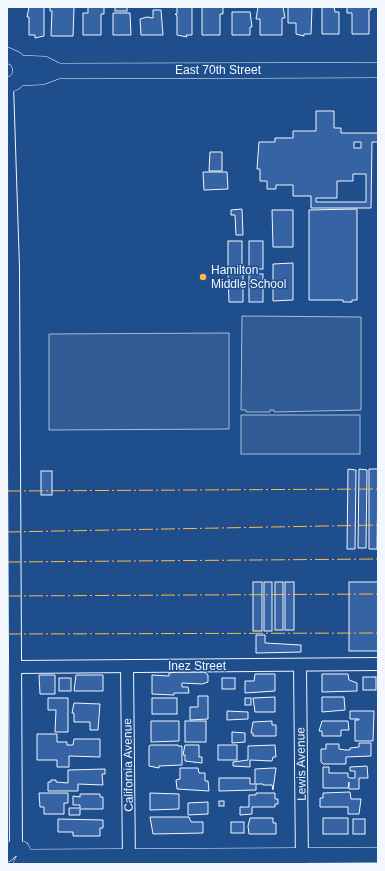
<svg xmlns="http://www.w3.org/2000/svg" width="385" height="871" viewBox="0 0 385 871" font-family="Arial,sans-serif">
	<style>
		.built { fill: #305b95; stroke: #a8bbd7 }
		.building { fill: #3563a3; stroke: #f2f6ff; fill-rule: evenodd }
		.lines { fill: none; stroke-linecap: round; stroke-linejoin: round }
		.minor-casing { stroke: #f2f6ff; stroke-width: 14 }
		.tertiary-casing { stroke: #f2f6ff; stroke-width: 16 }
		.minor { stroke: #1f4e8c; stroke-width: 12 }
		.tertiary { stroke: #1f4e8c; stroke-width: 15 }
		.power { stroke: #ffb74d; stroke-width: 1; stroke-dasharray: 14 3 2 3; stroke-linecap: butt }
		.poi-dot { fill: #ffb74d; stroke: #1f4e8c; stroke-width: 1.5 }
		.labels { text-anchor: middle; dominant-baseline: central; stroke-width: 3; stroke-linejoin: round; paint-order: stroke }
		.street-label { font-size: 12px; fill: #f2f6ff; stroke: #1f4e8c }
		.poi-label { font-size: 12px; fill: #f2f6ff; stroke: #1f4e8c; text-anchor: start }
	</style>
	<rect width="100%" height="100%" fill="#1f4e8c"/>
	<g class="built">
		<path d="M242 316 361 317V410L274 412V410H270V412H246V410H241Z"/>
		<path d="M229 333V429L49 430V334Z"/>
		<rect x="241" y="415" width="119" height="39"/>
	</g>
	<g class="building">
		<path d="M29 7H44V36L35 38V35H29V17H27Z"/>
		<path d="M50 7H74L73 36H51L52 11H50Z"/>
		<path d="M88 7H104V14H101V35H83V13H88Z"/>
		<rect x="115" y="7" width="12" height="4"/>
		<path d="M177 7H192V35H186L187 37 177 35V16L175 14H177Z"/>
		<path d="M202 7H223V14H220V35H202Z"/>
		<path d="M258 7H283L285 18H282V35H260V19H256Z"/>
		<path d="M288 7H312L311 34H304V36L296 34V23H288Z"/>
		<path d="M322 7H334L335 12H339V34H322Z"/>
		<path d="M347 7H371V10H369V34H352V13H347Z"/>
		<path d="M153 10H161L163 35H141L140 19 147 17 153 18Z"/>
		<path d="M232 12H250L252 27H250V35H232Z"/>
		<path d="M113 13H130L131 35H113Z"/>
		<path d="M316 111H334V128H341V133H378V142H372L371 208H311V196H293V185H276V189H267V181H260V169H257L259 142H275V138H293V131H316ZM354 142H361V148H354ZM353 174H366V202H316V198H337V181H353Z"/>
		<path d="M210 152H222V171H209Z"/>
		<path d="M203 172H227L228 189 204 190Z"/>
		<path d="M242 209 243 235H236L235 215H231V210Z"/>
		<path d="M357 209V300H352V302H343V300H309V210Z"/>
		<path d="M272 210H293V247H273Z"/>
		<rect x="228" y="241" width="14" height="29"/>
		<rect x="249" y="241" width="14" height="28"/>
		<path d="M293 263V300L273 301V264Z"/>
		<path d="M228 274H243V302H229Z"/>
		<rect x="249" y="274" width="14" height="28"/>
		<path d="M348 469 356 470 355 549H347Z"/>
		<path d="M359 469 367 470 366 548H358Z"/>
		<path d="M369 469H378L377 549H369Z"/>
		<rect x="41" y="471" width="11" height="24"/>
		<rect x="253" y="582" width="9" height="49"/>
		<rect x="264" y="582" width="8" height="49"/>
		<rect x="275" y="582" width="8" height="48"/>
		<rect x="285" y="582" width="9" height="48"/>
		<rect x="349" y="582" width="29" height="69"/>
		<path d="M256 635H265V643L301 645V652L256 653Z"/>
		<path d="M179 672H204L208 675V682L202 684 182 683V687H188L189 693H174V695L152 694V675L169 676V673Z"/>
		<path d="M255 674H275V691L245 693V681H254Z"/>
		<path d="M322 674H348L349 680 357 683V691L322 692Z"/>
		<path d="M39 675H55V694H40Z"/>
		<path d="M76 675H103V691H74Z"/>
		<rect x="363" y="677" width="13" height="13"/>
		<rect x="59" y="678" width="12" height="13"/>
		<rect x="222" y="678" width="13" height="11"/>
		<path d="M198 696H208V719L190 720V707H198Z"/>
		<path d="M275 697V712H255L253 698Z"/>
		<path d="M322 697H344L345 710 322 712Z"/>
		<path d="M48 698H68V732H55L56 710H48Z"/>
		<rect x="152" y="698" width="25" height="16"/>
		<rect x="245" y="698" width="6" height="7"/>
		<path d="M74 703 100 704 98 730H90V722H74V713H72Z"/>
		<path d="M227 711 248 712V719L227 720Z"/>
		<path d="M350 711H374L373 741H355V720H359V719H350Z"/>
		<path d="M151 721H179V741L151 742Z"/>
		<rect x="185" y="721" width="21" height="21"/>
		<path d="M272 721V725H276V736H253V733H251L253 722Z"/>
		<path d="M322 721H348L349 730H341V736H322V731H319Z"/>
		<path d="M232 732 245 733V742L232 743Z"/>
		<path d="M37 734H57V742H67V745H73L74 739H100V757L69 756V767H57V760H37Z"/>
		<path d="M359 743H371V756L346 757V764H323L321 762V749H326V744H339V749L346 750H350V748L359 747Z"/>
		<path d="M151 745H178V746H182V765L159 766V768L149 766V746Z"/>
		<path d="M185 745H199V757H202V763L185 761V755H183Z"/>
		<rect x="218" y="745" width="19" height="15"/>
		<path d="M275 745 276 757H273L272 761 250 760V767L233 766V762L248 760V746Z"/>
		<path d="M367 766 368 778H359V789H349V782L348 788H323V767H329V773H348V777L350 778H355V771H350V767Z"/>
		<path d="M180 768H198L199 773H205V781H208L209 791 177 789 176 780 180 779Z"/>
		<path d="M273 768H276L273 790 272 785H263V784H256V790L219 791V778H250V784H255V769Z"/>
		<path d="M105 769V774H102L103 785 78 784V791H48V782H51V780H56V782L68 783V770Z"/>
		<path d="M350 792 351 799H361L359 814H348V807H320V798H323V793Z"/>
		<path d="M39 793H68V803H64V814H44V807H40Z"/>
		<path d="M150 793 179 794V809L150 810Z"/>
		<path d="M256 793H275V799H278V804H275V807H252V814L240 815V807H249V795H256Z"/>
		<path d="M80 794H100V797H103V809H80V815H69V808H80V805H73V796L80 797Z"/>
		<rect x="219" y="801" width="5" height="5"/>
		<path d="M208 802V814L188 815V803Z"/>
		<path d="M150 817H189L191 822H203V833L153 834Z"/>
		<path d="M250 818H273V823H276V834H249L248 826Z"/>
		<rect x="323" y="818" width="25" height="16"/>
		<path d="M58 819 103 820V828H100V836H73V832H58Z"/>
		<rect x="353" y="819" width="12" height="15"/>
		<rect x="231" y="822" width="13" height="11"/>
	</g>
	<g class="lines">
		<g class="minor-casing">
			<g id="minor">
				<path d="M7 85 13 268 16 847"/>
				<path d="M300 665 302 864"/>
				<path d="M127 666 129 864"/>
				<path d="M16 667 378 664"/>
			</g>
		</g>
		<g class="tertiary-casing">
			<g id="tertiary">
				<path d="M7 55 16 59C24 69 21 83 7 85"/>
				<path d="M19 63 44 64 58 71"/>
				<path d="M19 78 42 77 58 71 378 70"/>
				<path d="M7 854 13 848 22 849 25 857 21 864"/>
				<path d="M25 857 378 855"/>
			</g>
		</g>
		<use href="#minor" class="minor"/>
		<use href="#tertiary" class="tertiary"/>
		<g class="power">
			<path d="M7 491 378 489"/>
			<path d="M7 532 378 525"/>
			<path d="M7 562 378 559"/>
			<path d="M7 596 378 594"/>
			<path d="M7 634 378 633"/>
		</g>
	</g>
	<circle class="poi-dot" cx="203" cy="277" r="4"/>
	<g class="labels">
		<g class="street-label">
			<text x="218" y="70">East 70th Street</text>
			<text x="197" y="666">Inez Street</text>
			<text transform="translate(301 764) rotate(-91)">Lewis Avenue</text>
			<text transform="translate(128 765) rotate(-91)">California Avenue</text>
		</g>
		<g class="poi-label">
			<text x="211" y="270">Hamilton<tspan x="211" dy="14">Middle School</tspan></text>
		</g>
	</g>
	<rect width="385" height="871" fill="none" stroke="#f2f6ff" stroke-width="16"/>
</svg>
